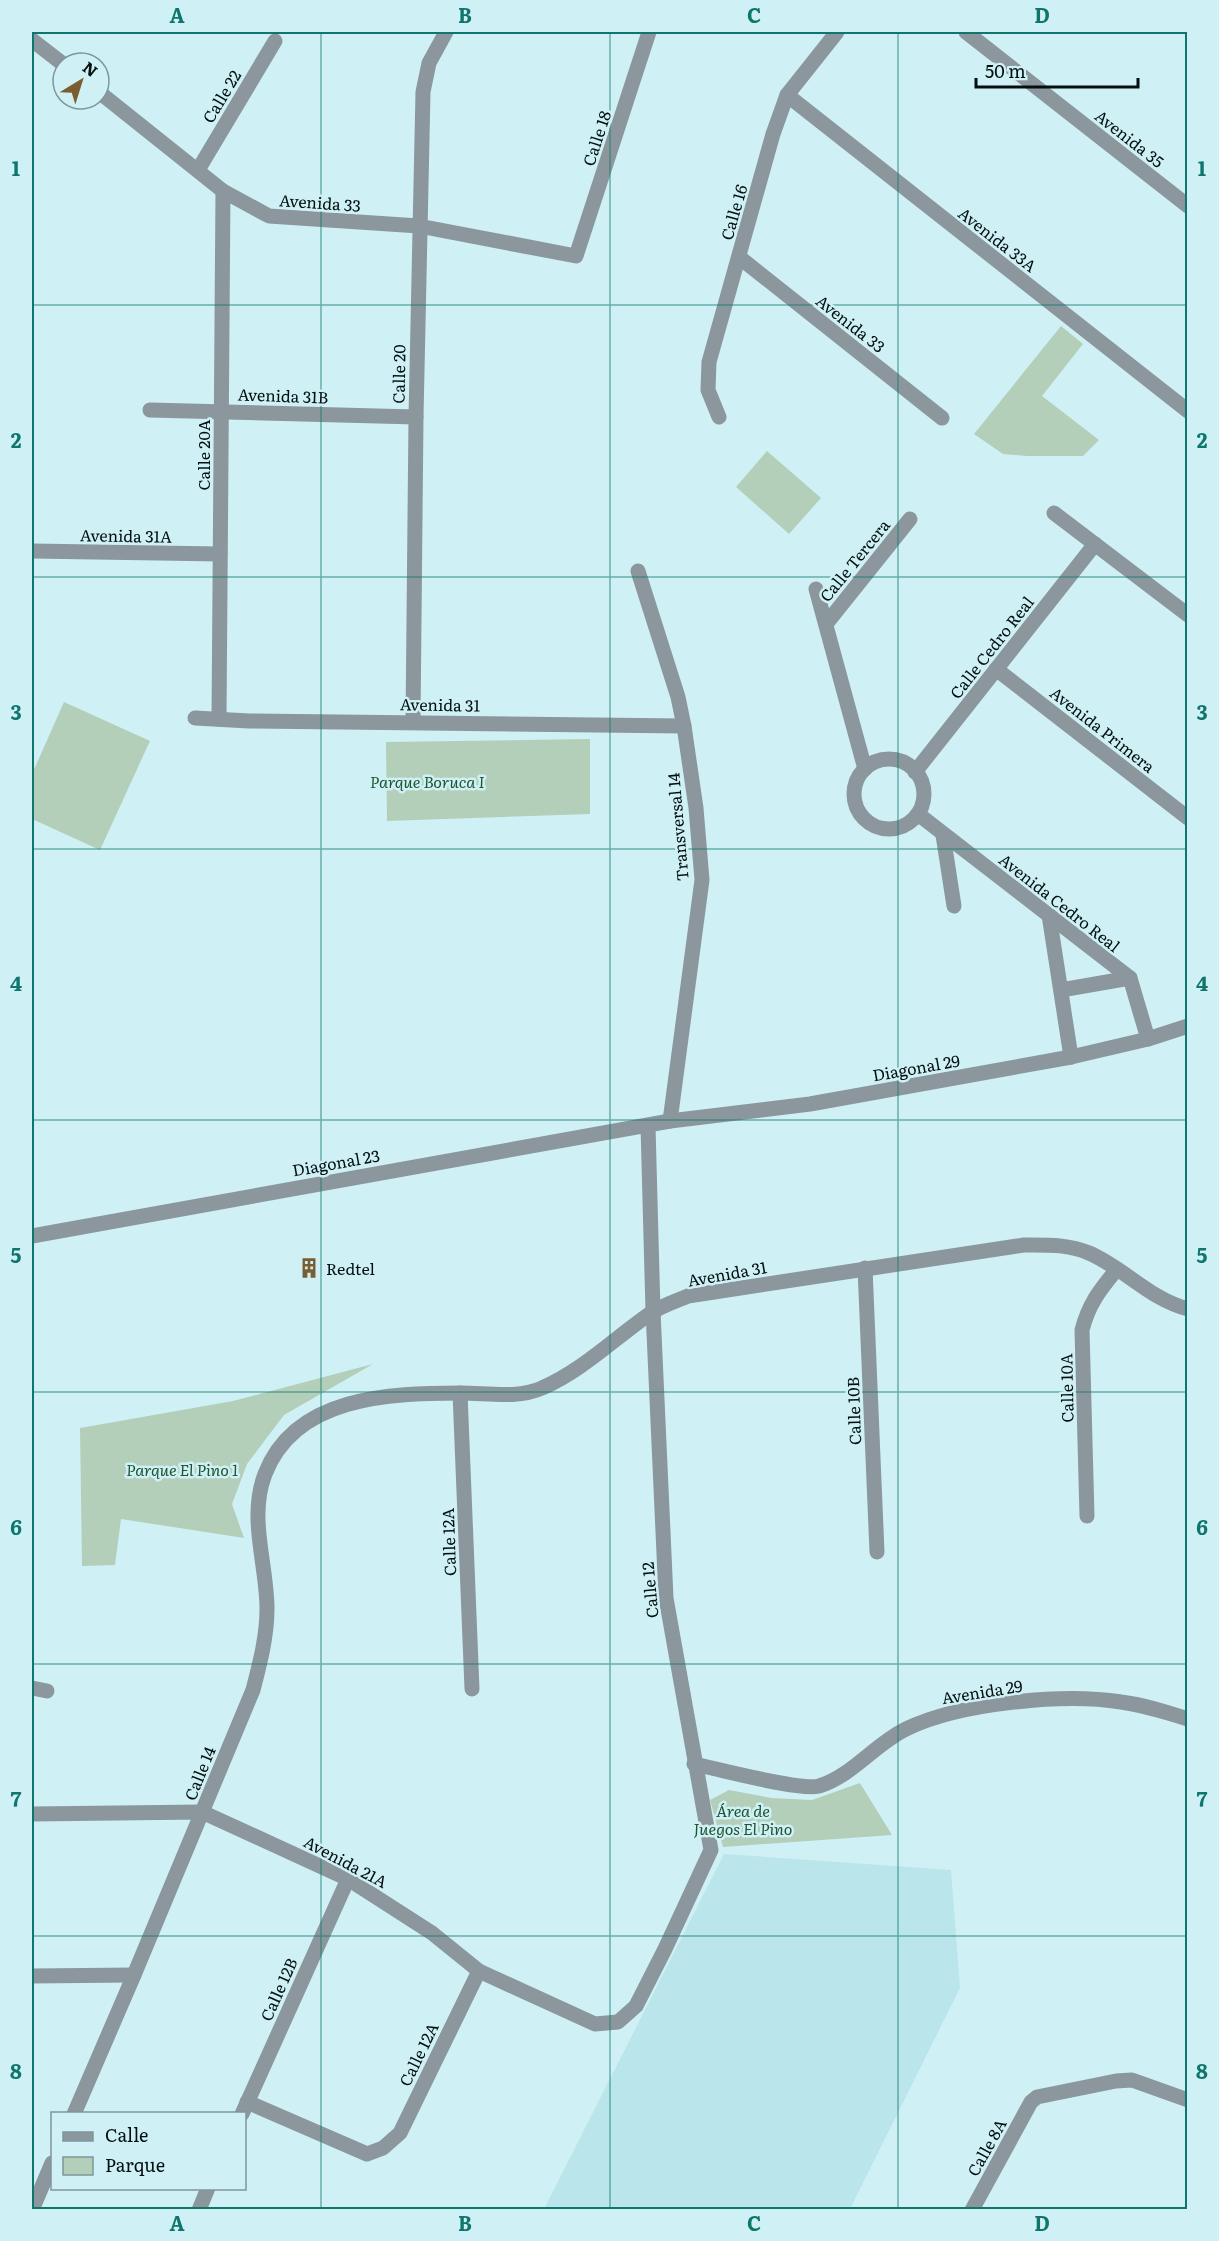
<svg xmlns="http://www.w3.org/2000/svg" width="1219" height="2241" viewBox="0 0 1219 2241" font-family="Literata,serif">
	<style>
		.built { fill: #bae5ea }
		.green { fill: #b3cfba }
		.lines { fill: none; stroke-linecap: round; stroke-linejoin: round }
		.street { stroke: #8c979d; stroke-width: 15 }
		.grid { fill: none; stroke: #0f766e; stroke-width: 1.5; stroke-opacity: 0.55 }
		.labels { text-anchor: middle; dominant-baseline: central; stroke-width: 5; stroke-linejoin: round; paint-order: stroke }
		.street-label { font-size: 16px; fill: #040f11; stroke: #cff1f5 }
		.park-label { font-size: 16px; font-style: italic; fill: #1f5432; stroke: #cff1f5 }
		.poi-label { font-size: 16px; fill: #040f11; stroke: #cff1f5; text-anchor: start }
		.neatline { fill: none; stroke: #0f766e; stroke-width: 2 }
		.grid-label { font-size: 20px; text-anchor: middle; font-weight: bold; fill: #0f766e }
	</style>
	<rect width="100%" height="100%" fill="#cff1f5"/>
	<path class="built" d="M724 1854 951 1870 960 1988 850 2209H544Z"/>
	<g class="green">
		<path d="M1061 326 1083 344 1042 396 1099 440 1083 456H1027L1003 454 974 434Z"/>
		<path d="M767 451 821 498 789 534 736 487Z"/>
		<path d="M64 702 150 741 100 850 32 819V774Z"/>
		<path d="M590 739V814L387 821 386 742Z"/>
		<path d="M373 1364 284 1415 247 1464 232 1504 244 1538 121 1519 115 1565 82 1566 80 1428 233 1401Z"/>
		<path d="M860 1783 892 1835 723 1847 710 1800 729 1790 772 1798 812 1800Z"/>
	</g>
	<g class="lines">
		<g class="street">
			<path d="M966 32 1188 206"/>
			<path d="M32 40 63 64"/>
			<path d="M99 92 223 191 269 216 419 226 576 256 649 32"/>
			<path d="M787 95 1188 411"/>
			<path d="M198 170 275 41"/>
			<path d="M739 257 942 418"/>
			<path d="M150 410 416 417"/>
			<path d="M719 417 708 390 709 362 773 134 787 95 837 32"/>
			<path d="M1054 513 1188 615"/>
			<path d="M32 551 220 554"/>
			<path d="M638 571 678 697 684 726 696 808 702 880 670 1121"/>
			<path d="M816 589 865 769"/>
			<path d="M826 624 910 519"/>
			<path d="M996 669 1188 818"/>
			<path d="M195 718 249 721 684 726"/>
			<path d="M219 719 223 191"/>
			<path d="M413 722 416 417 423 92 429 63 446 32"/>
			<circle cx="889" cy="794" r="35"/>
			<path d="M915 772 1095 544"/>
			<path d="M918 814 1130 978 1148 1039"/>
			<path d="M943 835 954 906"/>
			<path d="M1049 915 1071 1057"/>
			<path d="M1061 990 1130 978"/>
			<path d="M32 1236 670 1121 810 1104 1071 1057 1148 1039 1188 1026"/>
			<path d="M865 1268 877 1552"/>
			<path d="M460 1393 472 1689"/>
			<path d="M1087 1516 1082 1330C1089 1303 1100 1290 1117 1269"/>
			<path d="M32 1688 47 1691"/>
			<path d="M694 1764C718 1769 800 1791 819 1786 852 1776 875 1744 906 1729 959 1703 1063 1693 1121 1702 1144 1705 1166 1712 1188 1719"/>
			<path d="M32 1814 202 1812 348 1879 432 1933 479 1971 595 2024 618 2022 636 2006 665 1949 711 1850 666 1598 653 1311 648 1126"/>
			<path d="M32 1976 134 1975"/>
			<path d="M247 2102 367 2154 383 2148 400 2133 479 1971"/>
			<path d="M74 2114 134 1975 253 1690C260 1663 267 1636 267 1609 267 1564 248 1518 265 1474 295 1396 390 1393 461 1393 487 1393 518 1399 542 1388 582 1371 616 1337 651 1313 661 1306 676 1301 688 1296L1024 1245C1046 1245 1068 1244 1089 1253 1124 1268 1151 1300 1188 1309"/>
			<path d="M242 2114 348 1879"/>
			<path d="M32 2210 52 2163"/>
			<path d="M199 2210 208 2188"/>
			<path d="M972 2210 1031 2102 1037 2097 1116 2081 1132 2080 1188 2100"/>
		</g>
	</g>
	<path class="grid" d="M321 32V2210M610 32V2210M898 32V2210M32 305H1188M32 577H1188M32 849H1188M32 1120H1188M32 1392H1188M32 1664H1188M32 1936H1188"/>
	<defs>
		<g id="building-bare" transform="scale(1.62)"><path d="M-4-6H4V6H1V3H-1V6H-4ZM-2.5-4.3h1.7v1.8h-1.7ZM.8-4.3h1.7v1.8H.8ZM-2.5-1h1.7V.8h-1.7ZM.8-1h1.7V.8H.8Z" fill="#7a5e31" stroke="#cff1f5" stroke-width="2.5" paint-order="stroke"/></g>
	</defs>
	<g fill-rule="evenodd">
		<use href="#building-bare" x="309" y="1268"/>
	</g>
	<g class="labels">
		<g class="street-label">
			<text transform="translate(221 96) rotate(-59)">Calle 22</text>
			<text transform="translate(596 138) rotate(-72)">Calle 18</text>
			<text transform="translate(1130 138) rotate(38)">Avenida 35</text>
			<text transform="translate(320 202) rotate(4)">Avenida 33</text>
			<text transform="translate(733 212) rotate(-74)">Calle 16</text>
			<text transform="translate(998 239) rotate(38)">Avenida 33A</text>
			<text transform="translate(851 323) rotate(38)">Avenida 33</text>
			<text transform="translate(398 374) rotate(-89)">Calle 20</text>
			<text transform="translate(283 395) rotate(2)">Avenida 31B</text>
			<text transform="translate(203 455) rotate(-90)">Calle 20A</text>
			<text transform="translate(126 535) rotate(1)">Avenida 31A</text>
			<text transform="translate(854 560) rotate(-51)">Calle Tercera</text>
			<text transform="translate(991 647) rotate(-52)">Calle Cedro Real</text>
			<text transform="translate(440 704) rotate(1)">Avenida 31</text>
			<text transform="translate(1103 729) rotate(38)">Avenida Primera</text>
			<text transform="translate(677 827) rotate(-95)">Transversal 14</text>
			<text transform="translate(1060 902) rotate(38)">Avenida Cedro Real</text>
			<text transform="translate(916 1067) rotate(-10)">Diagonal 29</text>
			<text transform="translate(336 1162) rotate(-10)">Diagonal 23</text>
			<text transform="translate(727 1273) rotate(-10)">Avenida 31</text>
			<text transform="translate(1066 1388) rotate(-91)">Calle 10A</text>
			<text transform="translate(853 1411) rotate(-92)">Calle 10B</text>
			<text transform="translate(448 1542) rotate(-92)">Calle 12A</text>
			<text transform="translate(649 1590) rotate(-95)">Calle 12</text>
			<text transform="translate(982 1691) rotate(-9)">Avenida 29</text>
			<text transform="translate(199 1773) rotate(-68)">Calle 14</text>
			<text transform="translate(346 1861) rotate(28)">Avenida 21A</text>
			<text transform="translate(278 1989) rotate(-66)">Calle 12B</text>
			<text transform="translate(418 2054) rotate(-64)">Calle 12A</text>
			<text transform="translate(986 2147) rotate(-61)">Calle 8A</text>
		</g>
		<g class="park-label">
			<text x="427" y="781">Parque Boruca I</text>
			<text x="182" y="1469">Parque El Pino 1</text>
			<text x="743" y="1810">Área de<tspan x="743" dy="18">Juegos El Pino</tspan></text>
		</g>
		<g class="poi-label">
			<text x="326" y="1268">Redtel</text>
		</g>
	</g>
	<rect width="1219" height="2241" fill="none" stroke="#cff1f5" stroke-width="66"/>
	<rect x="51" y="2112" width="195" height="78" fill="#cff1f5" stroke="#7e979a" stroke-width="1.5"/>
	<rect x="63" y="2132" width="30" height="9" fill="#8c979d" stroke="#7e979a" stroke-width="1.5"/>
	<text x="105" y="2142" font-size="18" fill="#040f11">Calle</text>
	<rect x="63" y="2157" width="30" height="18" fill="#b3cfba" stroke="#7e979a" stroke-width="1.5"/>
	<text x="105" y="2172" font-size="18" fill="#040f11">Parque</text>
	<g transform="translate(81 81) rotate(38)"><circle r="28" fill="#cff1f5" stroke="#7e979a" stroke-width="1.5"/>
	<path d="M0-4.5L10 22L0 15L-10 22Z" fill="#7a5e31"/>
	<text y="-9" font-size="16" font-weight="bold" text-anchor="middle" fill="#040f11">N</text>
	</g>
	<path d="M976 78v9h162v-9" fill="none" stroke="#040f11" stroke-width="3"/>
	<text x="985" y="78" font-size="18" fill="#040f11" stroke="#cff1f5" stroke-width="4.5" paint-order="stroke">50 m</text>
	<rect x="33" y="33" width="1153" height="2175" class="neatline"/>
	<g class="grid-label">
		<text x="177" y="23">A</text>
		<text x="465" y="23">B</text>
		<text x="754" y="23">C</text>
		<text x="1042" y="23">D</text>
		<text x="16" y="176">1</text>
		<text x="1202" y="176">1</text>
		<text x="16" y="448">2</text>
		<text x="1202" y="448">2</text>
		<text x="16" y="720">3</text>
		<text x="1202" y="720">3</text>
		<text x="16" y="991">4</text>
		<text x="1202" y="991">4</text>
		<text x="16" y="1263">5</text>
		<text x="1202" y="1263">5</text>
		<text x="16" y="1535">6</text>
		<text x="1202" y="1535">6</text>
		<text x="16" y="1807">7</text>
		<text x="1202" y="1807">7</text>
		<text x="16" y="2079">8</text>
		<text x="1202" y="2079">8</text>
		<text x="177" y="2231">A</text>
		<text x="465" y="2231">B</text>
		<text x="754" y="2231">C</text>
		<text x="1042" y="2231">D</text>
	</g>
</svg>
